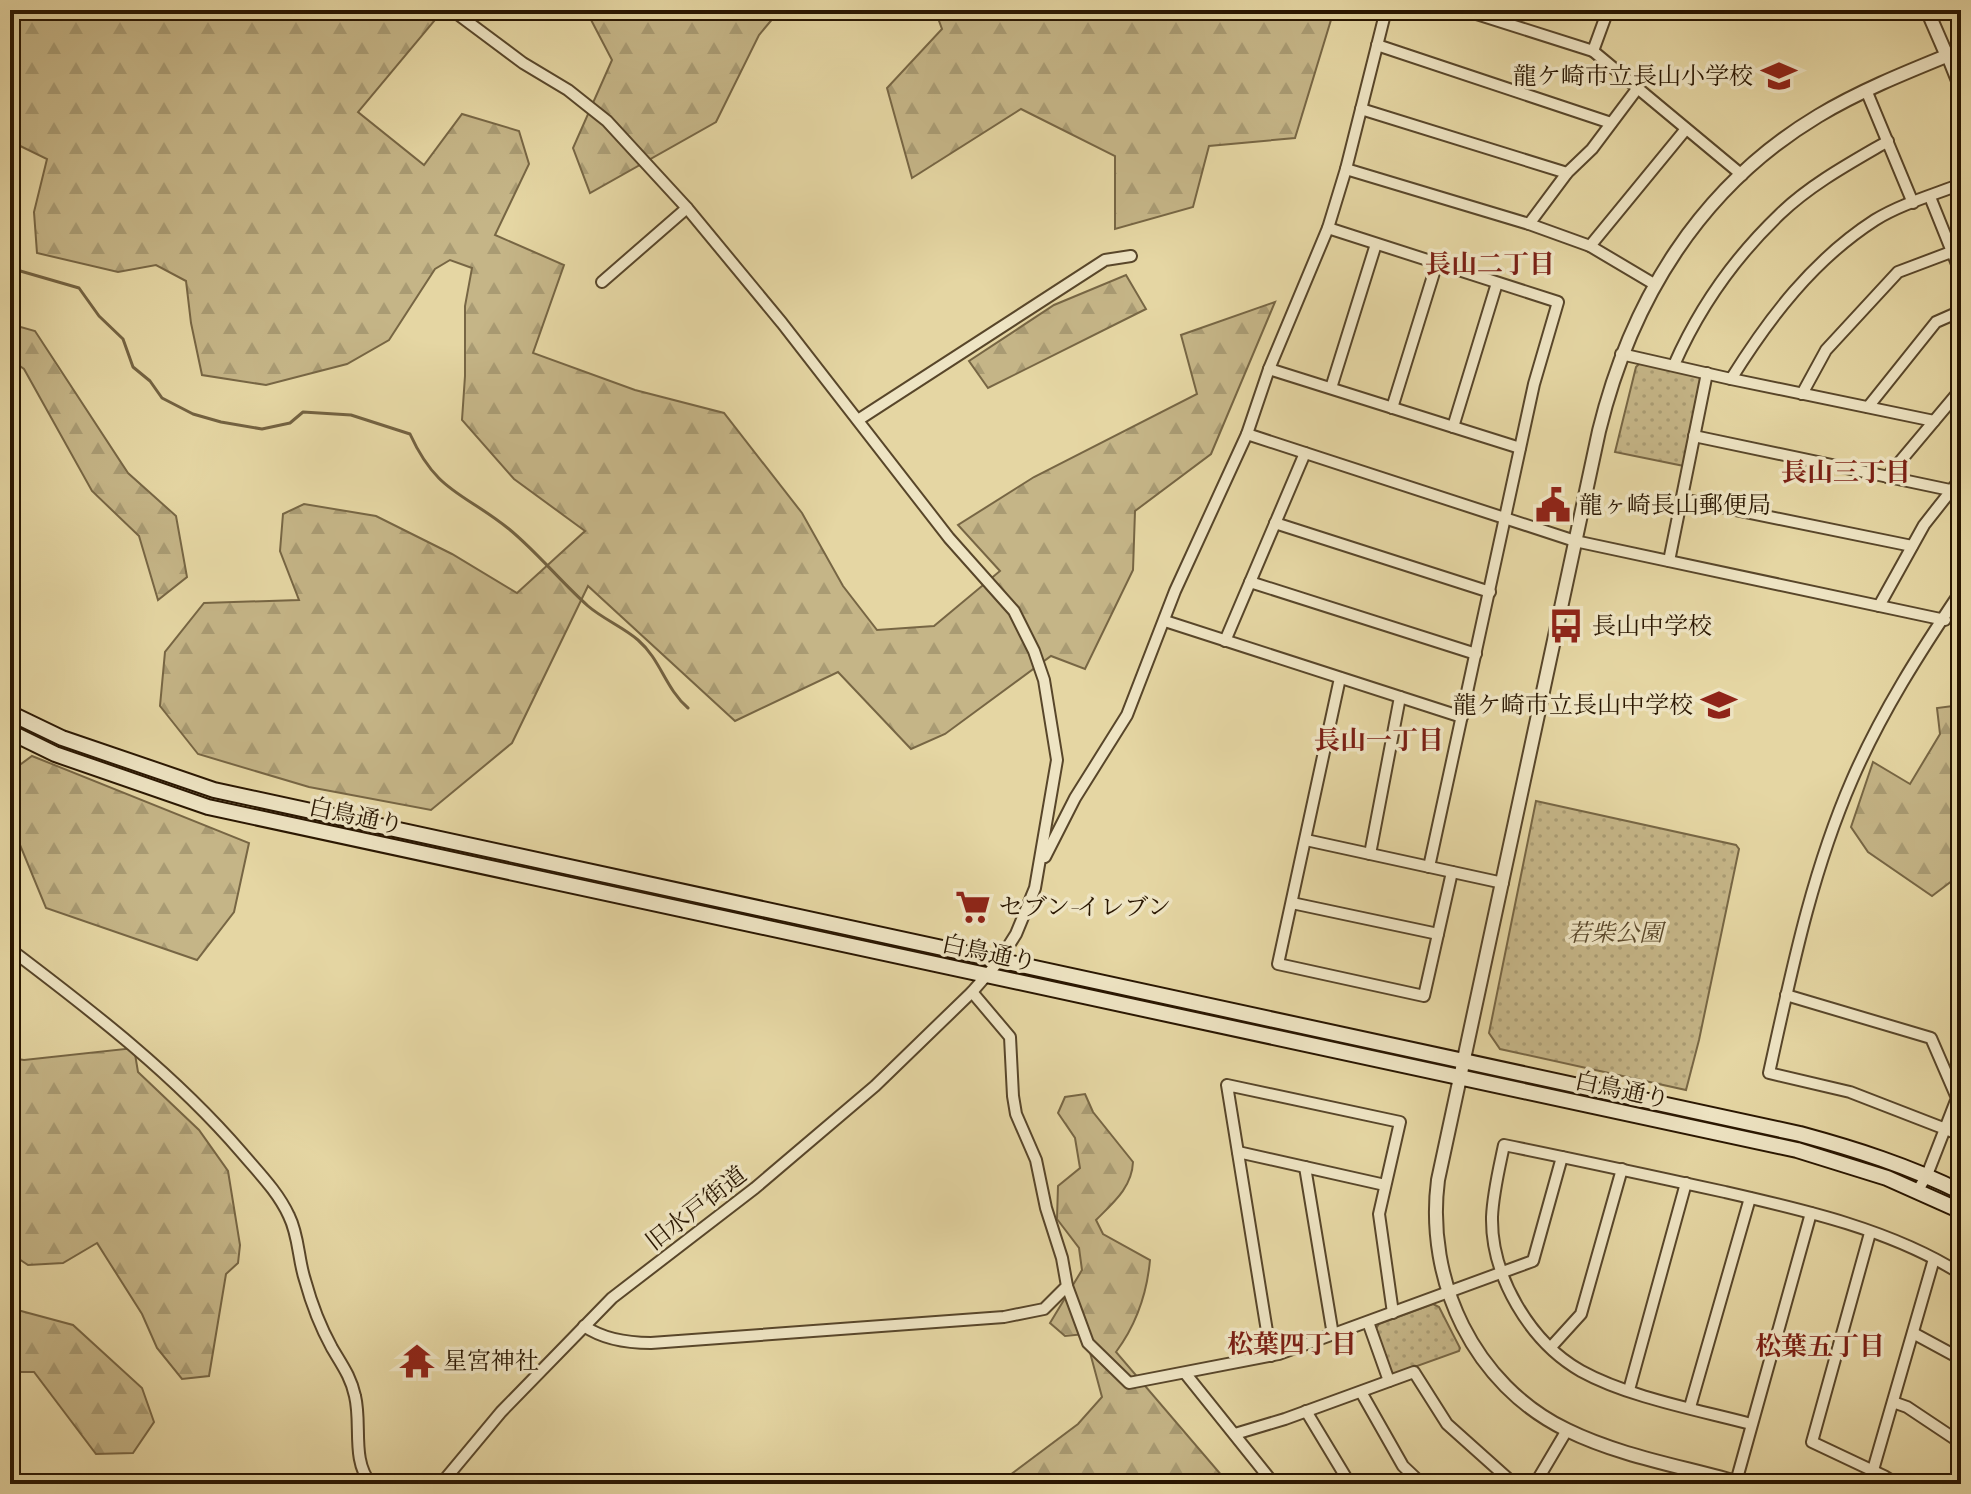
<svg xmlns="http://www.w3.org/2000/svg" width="1971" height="1494" viewBox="0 0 1971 1494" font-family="'IM FELL French Canon','Noto Serif JP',serif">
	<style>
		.forest { fill: url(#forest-firs); stroke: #764; stroke-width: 2 }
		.park { fill: url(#park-dots); stroke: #764; stroke-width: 2 }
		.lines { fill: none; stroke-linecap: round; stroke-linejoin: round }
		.stream { stroke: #736241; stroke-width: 3 }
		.minor-casing { stroke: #58462a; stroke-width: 14 }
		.tertiary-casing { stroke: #58462a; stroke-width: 16 }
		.secondary-casing { stroke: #291601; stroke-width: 18 }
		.minor { stroke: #eee4c3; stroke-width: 10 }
		.tertiary { stroke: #eee4c3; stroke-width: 12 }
		.secondary { stroke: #eee4c3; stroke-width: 14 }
		.labels { text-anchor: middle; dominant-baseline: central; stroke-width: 7; stroke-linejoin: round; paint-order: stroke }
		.poi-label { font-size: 24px; fill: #291601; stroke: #eee4c3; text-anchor: start }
		.street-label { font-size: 24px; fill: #291601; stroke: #eee4c3 }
		.park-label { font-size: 24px; font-style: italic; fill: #584629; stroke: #eee4c3 }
		.neighbourhood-label { font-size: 26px; font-weight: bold; fill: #7a1f14; stroke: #eee4c3 }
	</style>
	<defs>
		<pattern id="forest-firs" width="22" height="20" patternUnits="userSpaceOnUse" patternTransform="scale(2)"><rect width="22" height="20" fill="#c5b587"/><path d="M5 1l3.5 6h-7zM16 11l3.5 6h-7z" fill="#a99b73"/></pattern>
		<pattern id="park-dots" width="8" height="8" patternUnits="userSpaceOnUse" patternTransform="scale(2)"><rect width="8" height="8" fill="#c5b587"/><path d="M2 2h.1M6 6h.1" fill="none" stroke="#a99b73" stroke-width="1.8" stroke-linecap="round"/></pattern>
	</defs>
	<rect width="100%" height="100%" fill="#e5d6a3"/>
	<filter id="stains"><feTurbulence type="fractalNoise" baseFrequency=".0025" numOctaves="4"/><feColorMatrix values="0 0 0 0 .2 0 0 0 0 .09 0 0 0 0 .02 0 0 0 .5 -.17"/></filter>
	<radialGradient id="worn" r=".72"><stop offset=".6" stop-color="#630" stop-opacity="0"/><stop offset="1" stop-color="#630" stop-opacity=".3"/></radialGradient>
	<g class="forest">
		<path d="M10 10H435L440 14 358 112 424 165 462 114 519 131 529 164 495 235 564 265 533 353 635 390 724 413 802 513 843 586 877 630 934 626 1000 571 958 525 1034 477 1197 394 1181 335 1275 302 1211 454 1135 511 1133 570 1085 669 1051 656 945 734 911 749 838 672 735 721 588 586 512 743 431 810 309 787 198 754 160 706 165 652 204 603 299 600 280 551 283 514 304 504 376 516 452 554 517 593 585 531 514 479 462 420 465 376V306L472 268 450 260 435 269 389 340 347 364 266 385 202 375 191 323 186 281 156 265 118 272 37 253 34 212 47 159 10 141Z"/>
		<path d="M589 10H780L759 35 716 122 590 193 573 148 612 60 589 16Z"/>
		<path d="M935 10H1334L1295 138 1209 146 1193 207 1115 229V156L1021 109 912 178 887 88 942 29Z"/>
		<path d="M1126 275 1146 309 988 388 969 361 1054 305Z"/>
		<path d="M10 324 35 331 128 473 176 516 187 577 158 600 139 536 92 491 24 369 10 359Z"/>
		<path d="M1961 705V874L1932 896 1868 852 1851 827 1873 762 1910 784 1940 734 1937 708Z"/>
		<path d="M32 756 249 843 234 912 197 960 46 908 18 840 10 830V772Z"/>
		<path d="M134 1048 138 1072 199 1130 228 1171 240 1245 238 1263 226 1274 209 1376 182 1379 157 1348 142 1314 97 1243 63 1263 28 1265 10 1253V1058L24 1060Z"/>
		<path d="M1085 1094 1093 1112 1133 1162C1132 1187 1114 1202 1096 1220L1103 1234 1150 1260C1147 1293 1136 1325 1116 1352L1229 1484H1003L1002 1481 1078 1424 1102 1397 1085 1334 1065 1336 1050 1323 1082 1270 1079 1248 1057 1219 1058 1186 1080 1168 1075 1138 1058 1113 1065 1097Z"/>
		<path d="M10 1308 73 1325 142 1388 154 1422 133 1453 96 1454 34 1372H10Z"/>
	</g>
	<g class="park">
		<path d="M1641 362 1704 375 1684 466 1615 452 1636 367Z"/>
		<path d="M1536 801 1736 845 1739 849 1699 1040 1686 1090 1500 1049 1489 1033Z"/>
		<path d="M1433 1304 1439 1307 1460 1348 1459 1351 1395 1374 1390 1371 1375 1330 1379 1324Z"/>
	</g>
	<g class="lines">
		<path class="stream" d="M10 268 79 288 99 316 123 339 133 367 150 381 162 398 193 414 221 422 262 429 290 423 303 412 351 415 410 434C437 493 463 492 509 529 537 552 560 581 588 606 603 619 623 627 638 640 661 660 665 688 688 708"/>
		<g class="minor-casing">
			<g id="minor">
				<path d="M1464 10 1593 51"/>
				<path d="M1608 10 1593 51 1742 175"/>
				<path d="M1377 45 1611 123"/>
				<path d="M1947 56 1961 91"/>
				<path d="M1866 90 1913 203"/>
				<path d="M1361 109 1567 173"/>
				<path d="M1346 169 1529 224 1590 246 1654 284"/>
				<path d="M1930 197 1961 274"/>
				<path d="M1529 224 1567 173 1592 149 1637 89"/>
				<path d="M1328 228 1558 302 1534 384 1429 867"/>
				<path d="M1590 246 1686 129"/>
				<path d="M602 282 687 208"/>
				<path d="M1621 354 1731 379 1934 421"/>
				<path d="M1674 365C1699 308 1735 257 1780 214 1811 184 1852 162 1888 141"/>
				<path d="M1269 369 1520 448"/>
				<path d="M1731 379C1769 318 1813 260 1875 220 1901 204 1933 195 1961 184"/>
				<path d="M1331 388 1376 244"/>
				<path d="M1802 394 1826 350 1898 272 1951 252"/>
				<path d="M1868 407 1936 322 1961 311"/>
				<path d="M1392 408 1437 263"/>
				<path d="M858 420 1105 260 1131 256"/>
				<path d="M1453 427 1497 283"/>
				<path d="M1247 434 1575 541 1945 620"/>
				<path d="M1694 436 1950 490"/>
				<path d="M1887 477 1961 389"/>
				<path d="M1682 499 1912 546"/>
				<path d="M1275 523 1490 592"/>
				<path d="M1669 561 1707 373"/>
				<path d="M1250 582 1476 654"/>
				<path d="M1961 591C1920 652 1881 713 1852 780 1811 874 1791 974 1769 1073L1850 1092 1961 1135"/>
				<path d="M1879 606 1924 525 1961 478"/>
				<path d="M1165 621 1462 717"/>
				<path d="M1225 641 1305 453"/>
				<path d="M1340 678 1278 964 1424 996 1452 872"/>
				<path d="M1306 840 1503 883"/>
				<path d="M1370 854 1400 697"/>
				<path d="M1045 857 1075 798 1127 715 1175 591 1247 434 1269 369 1328 228 1346 169 1386 10"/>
				<path d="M1292 903 1438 934"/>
				<path d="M10 949C92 1011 175 1075 242 1153 259 1173 278 1192 289 1216 299 1236 298 1259 305 1280 311 1302 321 1328 332 1348 342 1365 351 1377 355 1396 362 1425 351 1460 371 1484"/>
				<path d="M1786 995 1931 1038 1957 1098 1927 1175 1918 1190"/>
				<path d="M1238 1152 1385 1185"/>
				<path d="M1305 1167 1333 1335"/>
				<path d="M1870 1233 1812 1442 1884 1476 1897 1484"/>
				<path d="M1067 1286 1088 1343 1129 1383 1279 1354 1533 1261 1562 1157"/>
				<path d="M1368 1322 1389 1381"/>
				<path d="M584 1326C603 1339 628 1343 651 1343L1004 1317 1044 1309 1067 1286 1062 1258 1046 1208 1036 1160 1016 1114 1013 1096 1010 1037 972 992"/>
				<path d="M1913 1333 1961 1359"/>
				<path d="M1551 1347 1581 1314 1622 1169"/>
				<path d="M1271 1356 1227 1085 1400 1122 1379 1214 1393 1313"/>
				<path d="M1185 1373 1274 1484"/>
				<path d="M1629 1390 1686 1183"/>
				<path d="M1361 1392 1403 1466 1422 1484"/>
				<path d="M1893 1402 1907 1407 1961 1443"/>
				<path d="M1690 1407 1750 1198"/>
				<path d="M1306 1411 1350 1484"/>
				<path d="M1751 1424C1698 1410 1628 1397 1581 1371 1530 1342 1491 1276 1492 1217 1493 1193 1499 1169 1504 1145 1578 1160 1652 1176 1725 1192 1804 1210 1892 1230 1961 1274"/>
				<path d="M1235 1434 1285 1419 1414 1372 1447 1424 1514 1484"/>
				<path d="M1873 1470 1934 1259"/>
				<path d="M1736 1482 1811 1213"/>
				<path d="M441 1484 501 1412 612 1298 755 1188 875 1086 972 992 999 961 1016 934 1035 888 1057 760 1044 680 1034 651 1014 611 949 538 782 323 687 208 607 121 568 90 523 63 452 10"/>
				<path d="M1535 1484 1567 1430"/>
			</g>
		</g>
		<g class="tertiary-casing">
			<g id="tertiary">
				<path d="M1927 10 1947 56"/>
				<path d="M1743 1484C1686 1467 1622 1457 1567 1430 1474 1385 1425 1281 1438 1180L1599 431C1631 300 1700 187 1818 116 1863 89 1912 70 1961 50"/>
			</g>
		</g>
		<g class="secondary-casing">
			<g id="secondary">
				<path d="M10 713 62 738 214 790 1800 1134C1855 1149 1909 1166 1961 1192"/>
				<path d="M10 732 55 754 208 807 1797 1150 1887 1178 1961 1211"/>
			</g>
		</g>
		<use href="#minor" class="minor"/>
		<use href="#tertiary" class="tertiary"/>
		<use href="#secondary" class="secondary"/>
	</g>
	<defs>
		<g id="school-bare" transform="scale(2.76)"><path d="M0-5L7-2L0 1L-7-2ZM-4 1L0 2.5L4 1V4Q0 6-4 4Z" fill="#8f2418" stroke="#eee4c3" stroke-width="2.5" paint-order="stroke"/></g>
		<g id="civic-bare" transform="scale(2.76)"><path d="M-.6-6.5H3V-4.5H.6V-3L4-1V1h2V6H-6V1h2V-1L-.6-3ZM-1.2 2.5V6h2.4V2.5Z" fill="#8f2418" stroke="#eee4c3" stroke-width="2.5" paint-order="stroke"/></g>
		<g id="bus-bare" transform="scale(2.76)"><path d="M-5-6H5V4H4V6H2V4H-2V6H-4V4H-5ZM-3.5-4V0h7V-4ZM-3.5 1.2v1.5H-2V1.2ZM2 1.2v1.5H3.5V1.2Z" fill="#8f2418" stroke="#eee4c3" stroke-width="2.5" paint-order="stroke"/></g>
		<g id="supermarket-bare" transform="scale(2.76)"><path d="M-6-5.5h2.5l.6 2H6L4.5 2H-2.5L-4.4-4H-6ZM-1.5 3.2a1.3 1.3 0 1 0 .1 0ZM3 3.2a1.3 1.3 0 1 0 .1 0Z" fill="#8f2418" stroke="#eee4c3" stroke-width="2.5" paint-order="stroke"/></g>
		<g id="temple-bare" transform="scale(2.76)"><path d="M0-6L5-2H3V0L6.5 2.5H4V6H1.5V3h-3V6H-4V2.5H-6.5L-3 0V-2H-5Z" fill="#8f2418" stroke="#eee4c3" stroke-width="2.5" paint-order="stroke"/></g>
	</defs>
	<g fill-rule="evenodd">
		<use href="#school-bare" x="1779" y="76"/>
		<use href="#civic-bare" x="1553" y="505"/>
		<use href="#bus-bare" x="1566" y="626"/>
		<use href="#school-bare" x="1719" y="705"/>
		<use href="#supermarket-bare" x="973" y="907"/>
		<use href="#temple-bare" x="417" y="1361"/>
	</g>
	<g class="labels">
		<g class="poi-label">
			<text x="1753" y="76" text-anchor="end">龍ケ崎市立長山小学校</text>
			<text x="1579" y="505">龍ヶ崎長山郵便局</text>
			<text x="1592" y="626">長山中学校</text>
			<text x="1693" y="705" text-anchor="end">龍ケ崎市立長山中学校</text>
			<text x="999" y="907">セブン-イレブン</text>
			<text x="443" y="1361">星宮神社</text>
		</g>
		<g class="street-label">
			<text transform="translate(356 816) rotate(12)">白鳥通り</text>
			<text transform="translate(989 953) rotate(12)">白鳥通り</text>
			<text transform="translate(1622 1090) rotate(12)">白鳥通り</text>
			<text transform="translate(696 1208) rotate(-38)">旧水戸街道</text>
		</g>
		<g class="park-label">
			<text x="1615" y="933">若柴公園</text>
		</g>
		<g class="neighbourhood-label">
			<text x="1490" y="264">長山二丁目</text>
			<text x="1846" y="472">長山三丁目</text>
			<text x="1379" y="740">長山一丁目</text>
			<text x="1292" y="1344">松葉四丁目</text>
			<text x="1820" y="1346">松葉五丁目</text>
		</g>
	</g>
	<rect width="1971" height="1494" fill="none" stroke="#e5d6a3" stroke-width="40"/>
	<rect x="12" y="12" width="1947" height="1470" fill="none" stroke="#291601" stroke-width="4"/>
	<rect x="20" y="20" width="1931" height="1454" fill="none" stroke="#291601" stroke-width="2"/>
	<rect width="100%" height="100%" filter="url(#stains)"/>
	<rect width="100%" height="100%" fill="url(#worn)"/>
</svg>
